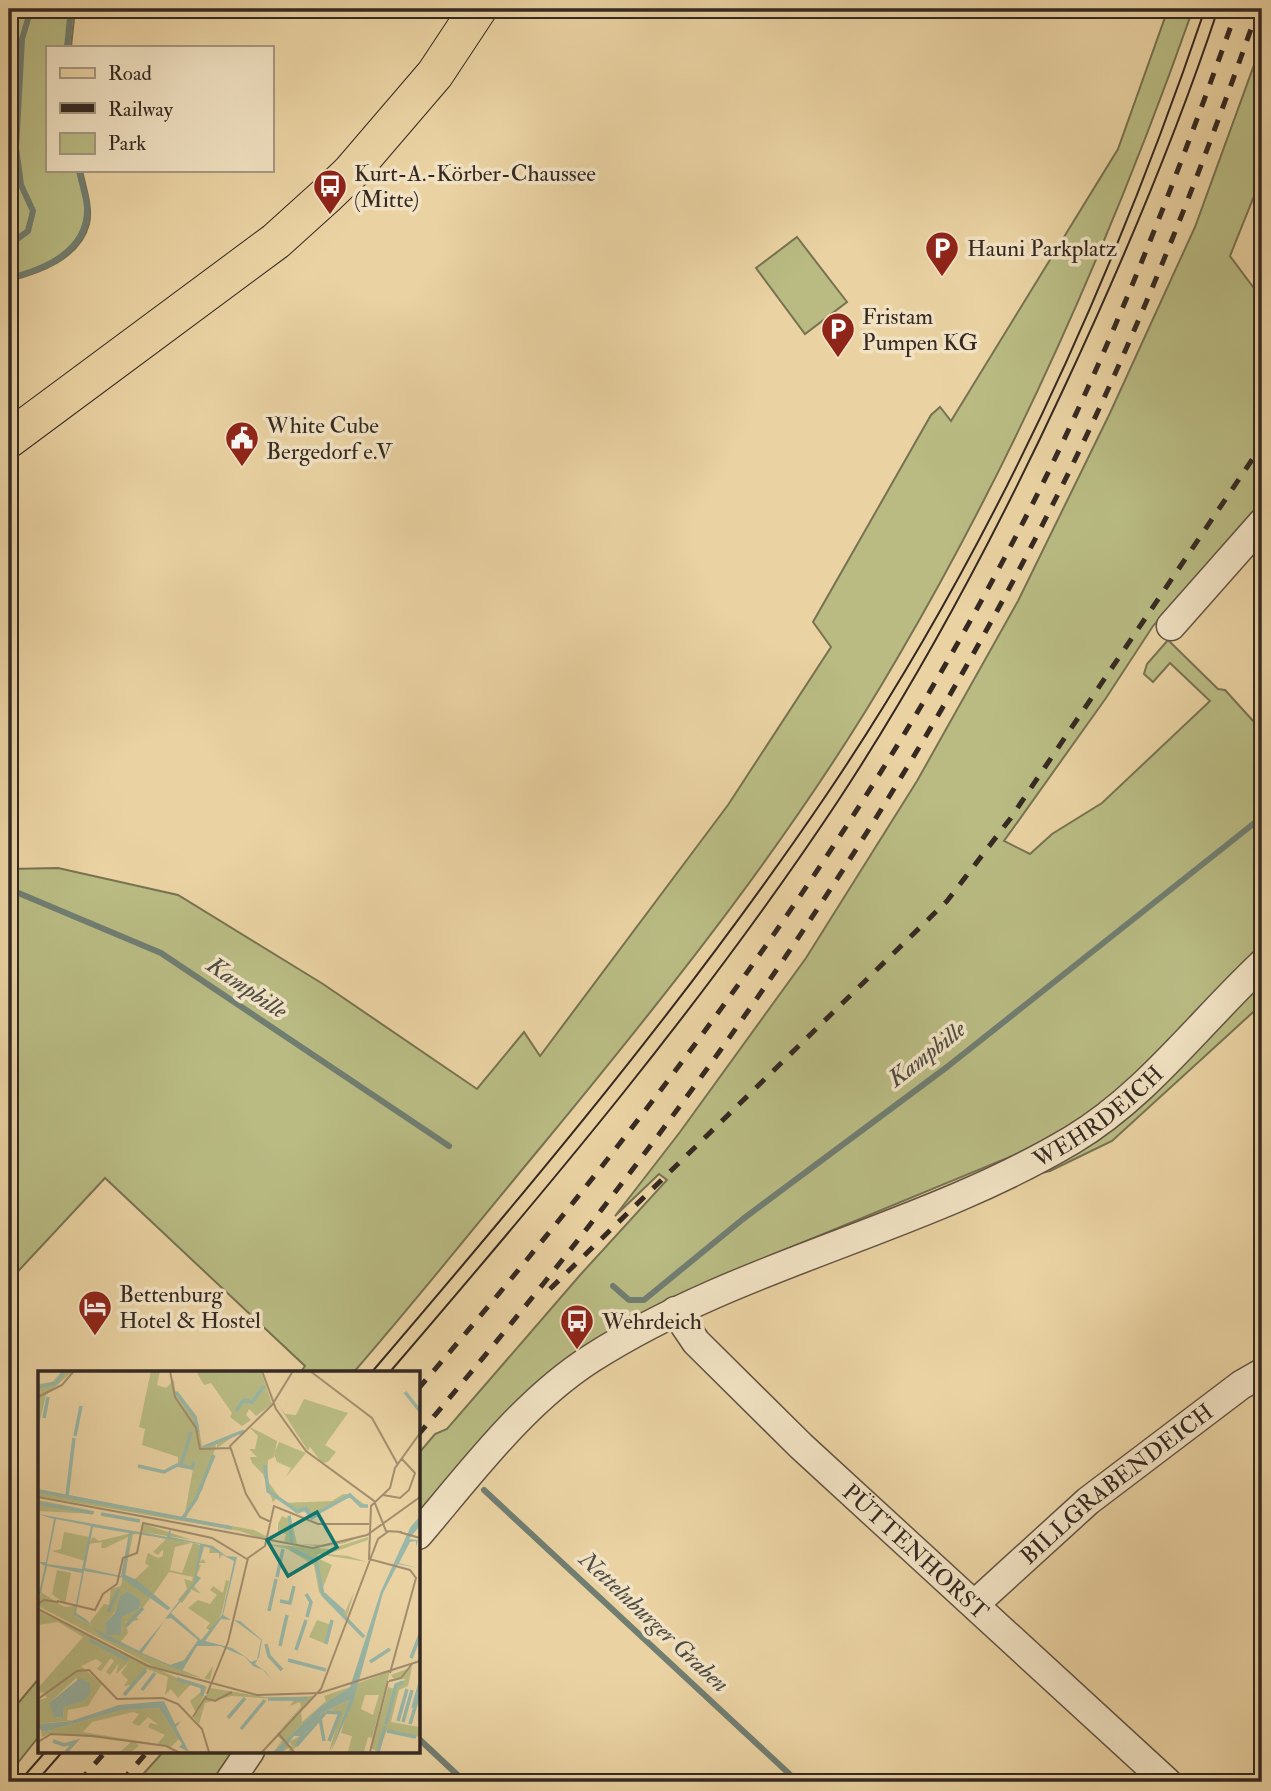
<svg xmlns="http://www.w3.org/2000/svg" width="1271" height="1791" viewBox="0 0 1271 1791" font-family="'IM FELL Double Pica',serif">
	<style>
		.green { fill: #b9bb83; stroke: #777252; stroke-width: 2 }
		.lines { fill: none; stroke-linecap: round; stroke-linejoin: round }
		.stream { stroke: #707e72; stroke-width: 6 }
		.minor-casing { stroke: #625342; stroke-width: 31 }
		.major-casing { stroke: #352922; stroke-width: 39 }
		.minor { stroke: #f1e2c3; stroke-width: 28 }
		.major { stroke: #ead2a2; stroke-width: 37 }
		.tram { stroke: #352922; stroke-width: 2 }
		.rail { stroke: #352922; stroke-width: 5; stroke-dasharray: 12 12; stroke-linecap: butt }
		.labels { text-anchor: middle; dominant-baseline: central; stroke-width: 7; stroke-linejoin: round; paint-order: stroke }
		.poi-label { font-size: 23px; fill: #352922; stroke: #f1e2c3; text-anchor: start }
		.street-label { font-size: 23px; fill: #352922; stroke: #f1e2c3 }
		.water-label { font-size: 24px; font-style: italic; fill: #4e4c44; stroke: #f1e2c3 }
		.inset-river { fill: none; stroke: #98b7a8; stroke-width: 3.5 }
		.inset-road { fill: none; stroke: #a28e6f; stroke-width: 2 }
		.view { fill: #0f766e; fill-opacity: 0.15; stroke: #0f766e; stroke-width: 3.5 }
		.inset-edge { fill: none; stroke: #352922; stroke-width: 3.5 }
	</style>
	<rect width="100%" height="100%" fill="#ead2a2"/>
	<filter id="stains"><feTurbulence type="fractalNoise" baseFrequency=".00286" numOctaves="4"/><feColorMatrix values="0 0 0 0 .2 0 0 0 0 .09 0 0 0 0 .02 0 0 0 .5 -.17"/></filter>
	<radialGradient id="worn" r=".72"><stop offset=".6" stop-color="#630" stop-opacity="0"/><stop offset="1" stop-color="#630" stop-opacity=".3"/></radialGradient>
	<g class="green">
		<path d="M9 9H75L71 47H47V170H82C85 186 93 207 89 224 80 259 40 273 9 281Z"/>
		<path d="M1168 9H1193C1114 233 1018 452 898 657 798 830 672 988 545 1142 481 1219 419 1297 353 1373H300L305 1366 105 1178 9 1281V869L58 868 178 895 323 984 477 1089 524 1032 540 1056 728 805 831 647 813 622 931 415 940 407 951 421 1118 149Z"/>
		<path d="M1262 43V176L1230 256 1262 299V501L1153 626 1106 698 1004 841 1030 854 1052 834 1102 803 1210 701 1170 663 1153 682 1144 674 1147 664 1168 640 1218 689 1225 690 1255 723 1262 717V943L1135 1078 1094 1113 1041 1144 722 1276 590 1343 575 1353 418 1522V1454L435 1434 447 1429 581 1274 667 1180 659 1174 615 1216 680 1132 806 958 917 781 1018 601 1110 413 1195 227Z"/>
		<path d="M797 237 847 302 805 334 756 268Z"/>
		<path d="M1262 964V1004L1112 1141 1050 1171 992 1184 1072 1140Z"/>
		<path d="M40 1677V1735L9 1774V1714Z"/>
		<path d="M164 1751H236L213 1782H136Z"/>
	</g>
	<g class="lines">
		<g class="stream">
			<path d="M67 47 71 9"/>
			<path d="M9 239H17L28 231 33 211 21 185 16 148 22 39 31 9"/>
			<path d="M9 278C44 270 89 251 87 207 86 195 81 182 79 170"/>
			<path d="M9 889 161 953 449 1146"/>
			<path d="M613 1286 629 1300H644L743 1219 947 1067 1262 817"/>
			<path d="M484 1490 798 1782"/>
			<path d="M418 1738 465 1782"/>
		</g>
		<g class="minor-casing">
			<g id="minor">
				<path d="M1171 626 1262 523"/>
				<path id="s1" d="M675 1311 696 1342 801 1446 1167 1782"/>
				<path id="s2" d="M418 1535C471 1473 523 1402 592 1358 741 1263 921 1230 1072 1140 1146 1096 1200 1022 1262 964"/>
				<path id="s3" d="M975 1604 1088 1501 1241 1385 1262 1373"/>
				<path d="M229 1782 250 1751"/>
			</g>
		</g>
		<g class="major-casing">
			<path id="major" d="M9 439 276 241 328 194 351 172 435 74 478 9"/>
		</g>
		<use href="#minor" class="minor"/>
		<use href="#major" class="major"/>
		<g class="tram">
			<path d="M371 1373C531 1186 689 998 827 794 989 554 1112 283 1205 9"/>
			<path d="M389 1373C547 1189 704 1003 838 801 924 670 997 532 1063 390 1121 266 1175 139 1218 9"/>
			<path d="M19 1782 46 1751"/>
			<path d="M36 1782 63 1751"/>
		</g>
		<g class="rail">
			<path d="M550 1289 947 901 1010 819 1262 445"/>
			<path d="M418 1389C657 1112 876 817 1040 489 1117 334 1179 172 1237 9"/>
			<path d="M418 1435C665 1146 887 836 1057 496 1136 339 1200 175 1258 9"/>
			<path d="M79 1782 106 1751"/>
			<path d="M121 1782 148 1751"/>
		</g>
	</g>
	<defs>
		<g id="bus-pin" transform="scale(1.75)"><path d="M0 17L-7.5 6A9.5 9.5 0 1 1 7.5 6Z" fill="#8f2418" stroke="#f1e2c3"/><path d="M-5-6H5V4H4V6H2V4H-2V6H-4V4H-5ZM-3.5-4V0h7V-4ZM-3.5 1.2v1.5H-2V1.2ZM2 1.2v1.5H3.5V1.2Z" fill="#fff"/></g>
		<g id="parking-pin" transform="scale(1.75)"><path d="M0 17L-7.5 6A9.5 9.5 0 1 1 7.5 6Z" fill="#8f2418" stroke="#f1e2c3"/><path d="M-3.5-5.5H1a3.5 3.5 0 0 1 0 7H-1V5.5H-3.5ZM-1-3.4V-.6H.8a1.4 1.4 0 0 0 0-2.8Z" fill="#fff"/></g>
		<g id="civic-pin" transform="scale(1.75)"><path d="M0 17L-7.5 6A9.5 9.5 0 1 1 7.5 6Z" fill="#8f2418" stroke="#f1e2c3"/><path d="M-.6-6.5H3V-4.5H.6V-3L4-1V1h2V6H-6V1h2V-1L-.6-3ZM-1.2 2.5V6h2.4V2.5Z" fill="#fff"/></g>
		<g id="hotel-pin" transform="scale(1.75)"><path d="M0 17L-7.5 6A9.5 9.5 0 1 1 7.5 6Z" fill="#8f2418" stroke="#f1e2c3"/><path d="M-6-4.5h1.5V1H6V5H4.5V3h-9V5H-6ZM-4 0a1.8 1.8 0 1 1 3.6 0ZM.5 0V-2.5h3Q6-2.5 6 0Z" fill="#fff"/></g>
	</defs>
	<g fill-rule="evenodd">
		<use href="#bus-pin" x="330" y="186"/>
		<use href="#parking-pin" x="942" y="248"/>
		<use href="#parking-pin" x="838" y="329"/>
		<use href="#civic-pin" x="242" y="438"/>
		<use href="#hotel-pin" x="95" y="1307"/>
		<use href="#bus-pin" x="577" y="1321"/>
	</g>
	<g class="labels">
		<g class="poi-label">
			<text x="354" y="173">Kurt-A.-Körber-Chaussee<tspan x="354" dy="26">(Mitte)</tspan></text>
			<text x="967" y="248">Hauni Parkplatz</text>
			<text x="862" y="316">Fristam<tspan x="862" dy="26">Pumpen KG</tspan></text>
			<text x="266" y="425">White Cube<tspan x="266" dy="26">Bergedorf e.V</tspan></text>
			<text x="119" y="1294">Bettenburg<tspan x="119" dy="26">Hotel &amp; Hostel</tspan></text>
			<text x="602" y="1321">Wehrdeich</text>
		</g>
		<g class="street-label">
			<text stroke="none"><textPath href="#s2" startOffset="812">WEHRDEICH</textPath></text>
			<text stroke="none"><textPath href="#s3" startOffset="186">BILLGRABENDEICH</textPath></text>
			<text stroke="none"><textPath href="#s1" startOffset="341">PÜTTENHORST</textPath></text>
		</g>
		<g class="water-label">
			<text transform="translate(247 988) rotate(34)">Kampbille</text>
			<text transform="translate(927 1054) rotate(-38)">Kampbille</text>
			<text transform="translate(654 1622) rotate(43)">Nettelnburger Graben</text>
		</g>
	</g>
	<g transform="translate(38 1371)">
		<rect width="382" height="382" fill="#ead2a2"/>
		<path d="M25 0H35L8 24 0 58V13L14 11ZM113 0H122L119 14 128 17 136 9 137 19 160 52 164 75 200 62 179 77V71L164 120 161 118 148 147 216 159 228 165 227 169 202 160 0 125V118L146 147 155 98 140 95V86L104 74 107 58 101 56ZM158 0H223L234 33 218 45 211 38 208 44 213 49 204 55 192 46 194 42 173 12 166 14ZM266 28 310 42 287 74 298 81 290 91 284 92 272 76 270 80 238 30 247 43 258 44ZM210 55 239 70 236 86 230 89 229 109 245 131 239 127 235 131 225 103 214 92 212 86H219L211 78H217L220 65ZM241 71 268 82 248 106 253 97 239 91 236 83ZM305 123H312L330 136 308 125 274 147 267 138 259 143 246 132 294 130ZM0 129 56 140V143L0 140ZM252 142 259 173 293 174 330 163 307 172 285 176 229 169 246 171 248 163 240 161V153L244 145 251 148ZM106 153 154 169 105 161 153 172 137 176 132 199 144 202 155 172 162 174 161 185 165 174 174 176 184 184 181 188V182H171L172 177 166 176 162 191 165 188 168 192H161V186L159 197 160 193 163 194 155 214 163 223 150 217 153 220 144 232 140 229 149 218 146 208 154 210 155 206 131 201 115 224 96 209 111 195 107 192 110 182 120 187 125 185V178L120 184 115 181 128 168 104 162ZM102 160 95 164 86 207 119 229 113 226 98 246 101 249 88 251 90 262 81 273 166 308 175 295 172 309 119 297 0 235 3 221 26 236 38 235 37 245 54 255 52 251 66 233 71 234 73 218 83 215 92 165 67 177H63L64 171 51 173 47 190 14 180 23 178 26 161 52 166 51 172 55 166 61 170ZM90 220 103 229 101 238 84 246 83 264H68L67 252 77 241 82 225ZM330 166V169L290 183 310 185 329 191 280 183 279 187 294 194 284 219 290 228 307 241 316 221 308 248 281 221 276 194 249 178 228 173 292 178ZM19 199 33 202 27 233 14 223ZM188 209 191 210 183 244 172 260 168 257 172 252 150 237 160 229 172 233 179 224 172 219 175 215 185 222ZM0 240 139 307 169 316 158 342 152 330 163 321 162 316 153 313 140 327 133 318 127 324 130 306 109 298 90 321 92 314 86 315 90 309 83 302 91 291 78 303 81 292 72 304 68 301 76 290 73 287 63 300 59 298 64 292 58 288 43 295 64 313 50 335 30 339 29 349H36L0 353V329L9 327 5 321 0 322V317L45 266 20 251 0 254ZM38 307 51 323 46 330 26 336 25 347H19L11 332ZM279 249 293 254 288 273 271 266ZM374 296 370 315 361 319 353 351 381 356V366L349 359 340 381 333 377 350 316 357 318 367 308 355 307 353 304ZM352 300 334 367 330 366 326 381H310L314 365 303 362 318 313ZM327 324H341L335 344 323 338ZM312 316 283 335 237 379 244 369 239 365 263 341 264 351 288 330 286 325ZM172 317 233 327 276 325 239 362 263 336 262 331 252 335 256 329 193 325 167 332 161 353 156 347ZM311 329 296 372 291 381 302 342 293 339 266 362V366L257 377 255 378V381H250L253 376 244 381 249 372 256 377 251 371 262 365 256 375 265 362 284 342ZM121 337 141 368 133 376 97 371 101 375 93 381H82L94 370 13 362 4 366 3 358 6 361 84 339ZM95 341 101 343 94 352 101 355 110 346 121 354 112 352 110 356 127 364 119 373 45 361 54 351Z" fill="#b9bb83" fill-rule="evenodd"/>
		<path d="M0 143 129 166 132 157 133 166 175 175 188 185 199 186 185 244 193 249 183 248 167 270 194 277 209 287 213 291 219 289 223 269 196 249 202 250 224 269 221 286 217 293 227 300 233 308 225 299 215 295 207 286 182 275H159L144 300 65 267 55 257 101 280 127 249 104 282 132 294 146 289 160 269 133 247 127 248 156 211 162 173 93 162 87 207 46 200 38 242 49 249 54 255 36 244 44 202 9 195 3 222 0 226 7 195 0 191H8L16 148ZM18 148 53 155 44 198 9 193ZM55 156 91 162 83 205 47 197ZM166 174 196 190 184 244 163 269 133 242 163 207 158 204ZM381 146V156L371 168 380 169 378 176V170L372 171 361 192 380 197 360 193 345 222 315 331 293 381 311 329 284 342 256 375 262 365H256L244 381H235L283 335 312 316 343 220 372 157ZM90 220 103 229 101 238 84 246 83 264H68L67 252 77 242 82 225ZM42 307 52 312V323L46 330 26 336 25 347 16 346 11 332ZM126 330 137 353 143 350 138 356 151 381 141 376 144 373 121 337 84 339 6 361 0 357V353L33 350 81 334Z" fill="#98b7a8" fill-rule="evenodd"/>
		<path class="inset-river" d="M0 16 18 12 26 0M138 21 157 46 160 61M367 21 381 39M198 40 206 29 214 31 226 15M6 47 10 26M37 65 43 35M166 76 206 60M143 94 153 61M227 94 230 120 259 140 268 137 274 145 312 124 323 135H330M100 95 126 101 139 94 154 97 156 90M0 120 194 157M29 125 36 67M0 132 55 142M260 141 267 138 274 147 282 142M63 143 102 150M251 145 254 172M145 147 158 128 176 84M253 178 278 190 285 224 326 266M85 206 131 238M88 206 97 210 131 238 87 207ZM239 206 245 178M268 223 273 231 269 246M286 223 306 241M242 230 252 232 256 215M231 240 238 208M70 241 81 218M88 255 105 237M51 269 90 289M228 273 231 285 244 299M288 273 294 249M242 275 249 244M258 279 268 249M373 287 382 264M250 289 288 299M332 291 352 278M139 308 165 316 164 325M104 319 117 302M86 324 108 299M230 328H270M375 337 382 312M288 341 302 342 291 370M190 347 207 327M282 347 286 370M360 350 369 318M365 351 374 319M348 353 358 314 365 311M372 353 382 320M203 358 227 329M349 360 378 366M15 370 26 374 37 371 28 381M258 375 287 342M340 381 347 355"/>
		<path class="inset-road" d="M132 0 137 26 158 57 162 78 193 77M224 0 238 38 268 80 336 130 348 160 364 161M272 0 334 47 360 94M0 26 24 14 36 0M345 124 362 127 371 119 377 102 364 88M0 126 275 177 329 164 382 126M233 151 222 146 208 123 192 75 234 34 255 0M361 161 382 167M332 189 340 168 351 160M19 230 57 239 65 223 79 213 85 187 99 182 105 152 174 167 209 188M0 233 6 229 20 231M0 238 110 295 219 324 282 322 382 290M352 302 378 207 372 199 331 188 333 135 352 117 357 97 382 62M351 310 363 307 374 293M169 323 190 271 210 187 227 175 236 135 280 153H331M166 327 177 330 194 321M0 328 39 300 51 299 79 328 125 327 140 333 164 358 171 381M155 346 168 325M240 362 256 381M0 371 13 363 54 365 128 375 140 381M224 381 283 318 332 189M332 381 350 310"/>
		<path class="view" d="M279 141 299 176 250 205 229 169Z"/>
		<rect width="382" height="382" class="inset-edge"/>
	</g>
	<rect width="1271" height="1791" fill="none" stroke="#ead2a2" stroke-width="35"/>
	<rect x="10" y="10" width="1250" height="1770" fill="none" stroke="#352922" stroke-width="3.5"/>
	<rect x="18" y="18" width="1236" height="1756" fill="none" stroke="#352922" stroke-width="2"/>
	<rect x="46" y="46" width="228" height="126" fill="#f1e2c3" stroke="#a69883" stroke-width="2"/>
	<rect x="60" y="68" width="35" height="10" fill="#ead2a2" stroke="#a69883" stroke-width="2"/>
	<text x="108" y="80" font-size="21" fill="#352922">Road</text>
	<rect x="60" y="103" width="35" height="10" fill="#352922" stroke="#a69883" stroke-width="2"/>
	<text x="108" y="116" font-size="21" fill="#352922">Railway</text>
	<rect x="60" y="133" width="35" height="21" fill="#b9bb83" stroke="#a69883" stroke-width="2"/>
	<text x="108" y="150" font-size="21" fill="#352922">Park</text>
	<rect width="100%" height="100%" filter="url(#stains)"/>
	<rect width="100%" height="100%" fill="url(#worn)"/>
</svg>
